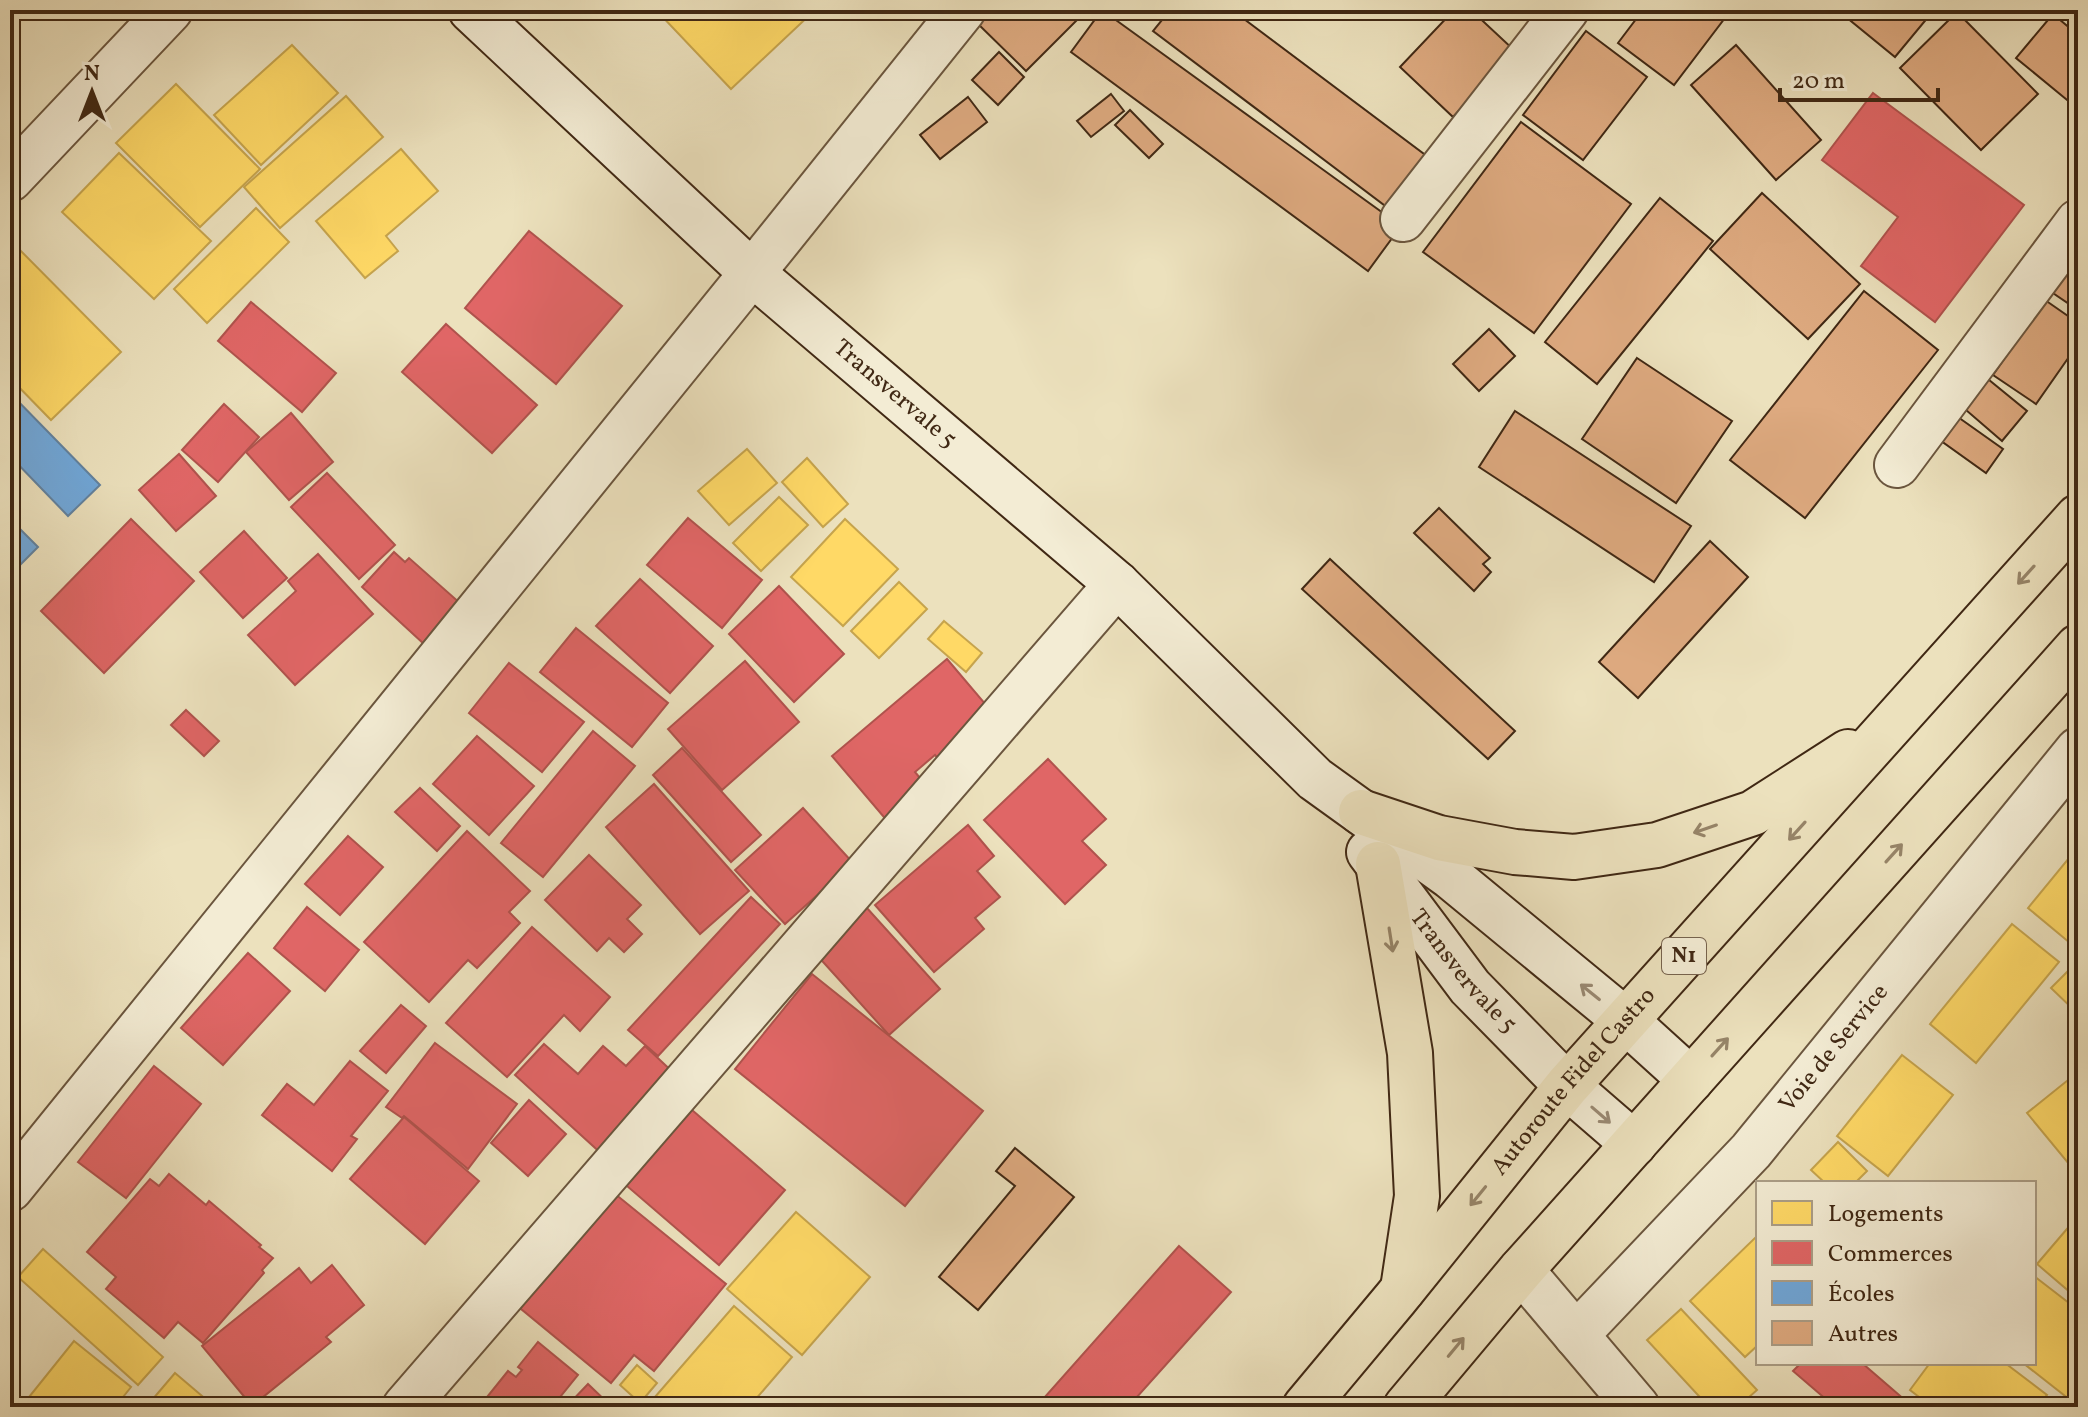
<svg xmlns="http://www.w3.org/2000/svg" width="2088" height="1417" viewBox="0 0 2088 1417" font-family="Vollkorn,serif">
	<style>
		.homes { fill: #ffd966; stroke: #c6a44d; stroke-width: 2 }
		.shops { fill: #e06666; stroke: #b0534d; stroke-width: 2 }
		.schools { fill: #6fa8dc; stroke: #6182a0; stroke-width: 2 }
		.building { fill: #deaa80; stroke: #402814; stroke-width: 2 }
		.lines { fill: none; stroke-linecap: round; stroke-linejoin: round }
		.minor-casing { stroke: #6b563e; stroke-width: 48 }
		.secondary-casing { stroke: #402814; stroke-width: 48 }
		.trunk-casing { stroke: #402814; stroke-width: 48 }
		.minor { stroke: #f3ecd4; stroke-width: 44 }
		.secondary { stroke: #f3ecd4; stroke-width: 44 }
		.trunk { stroke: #ece1bd; stroke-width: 44 }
		.oneway { stroke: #968468 }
		.oneway2 { stroke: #9a8a74 }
		.labels { text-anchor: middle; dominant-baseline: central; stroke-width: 8; stroke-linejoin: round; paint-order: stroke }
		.shield { fill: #f3ecd4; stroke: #76634e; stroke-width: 2 }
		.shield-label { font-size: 22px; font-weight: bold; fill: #402814 }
		.street-label { font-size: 24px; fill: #402814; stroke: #f3ecd4 }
	</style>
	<rect width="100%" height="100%" fill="#ece1bd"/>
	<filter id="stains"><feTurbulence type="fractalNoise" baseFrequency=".0025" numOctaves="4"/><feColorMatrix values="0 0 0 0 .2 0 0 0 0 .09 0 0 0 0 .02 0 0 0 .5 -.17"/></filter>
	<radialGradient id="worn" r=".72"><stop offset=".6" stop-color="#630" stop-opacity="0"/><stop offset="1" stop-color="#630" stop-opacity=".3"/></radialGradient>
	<g class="homes">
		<path d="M656 10H815L731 89Z"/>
		<path d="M292 45 338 93 261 165 214 115Z"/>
		<path d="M176 84 260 169 200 227 116 143Z"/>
		<path d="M346 96 383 137 280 228 244 187Z"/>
		<path d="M401 149 438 191 386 236 398 251 365 278 316 221Z"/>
		<path d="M119 153 211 241 154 299 62 212Z"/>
		<path d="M256 208 289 242 207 323 174 289Z"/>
		<path d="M10 240 121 352 51 420 10 378Z"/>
		<path d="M747 449 777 483 729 525 698 491Z"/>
		<path d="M807 458 848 504 823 527 782 482Z"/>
		<path d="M779 497 808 525 761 571 733 543Z"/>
		<path d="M845 519 898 569 843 626 791 577Z"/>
		<path d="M899 582 927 609 879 658 851 631Z"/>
		<path d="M944 621 982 653 966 672 928 639Z"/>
		<path d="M2078 804V824L2068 813Z"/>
		<path d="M2078 847V946L2076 948 2028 908Z"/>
		<path d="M2012 924 2059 962 1976 1063 1930 1024Z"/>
		<path d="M2078 961V1014L2051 988Z"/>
		<path d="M1902 1055 1953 1095 1888 1176 1837 1136Z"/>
		<path d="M2078 1072V1175L2027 1113Z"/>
		<path d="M1838 1142 1867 1171 1855 1183H1825L1811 1170Z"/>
		<path d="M796 1212 870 1277 802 1355 727 1289Z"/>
		<path d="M2078 1216V1299L2037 1264Z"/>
		<path d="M1758 1235V1345L1745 1357 1690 1301Z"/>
		<path d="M43 1249 163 1357 138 1385 18 1277Z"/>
		<path d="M2034 1276 2078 1310V1387L2069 1399 2023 1363H2034Z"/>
		<path d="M734 1306 792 1357 749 1407H650L648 1405Z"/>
		<path d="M1681 1309 1757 1390 1738 1407H1709L1647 1340Z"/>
		<path d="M74 1341 131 1387 115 1407H21Z"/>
		<path d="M1930 1363H2005L2047 1395 2037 1407H1932L1910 1390Z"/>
		<path d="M637 1365 657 1383 640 1403 620 1385Z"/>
		<path d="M175 1373 215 1407H146Z"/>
	</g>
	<g class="shops">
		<path d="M1873 93 2024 205 1935 322 1861 266 1898 217 1822 160Z"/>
		<path d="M529 231 622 306 556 384 465 308Z"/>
		<path d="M251 302 336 373 302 412 218 341Z"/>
		<path d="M446 324 537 405 492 453 402 372Z"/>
		<path d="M224 404 259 437 218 482 182 450Z"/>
		<path d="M291 413 333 462 289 500 246 452Z"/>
		<path d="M179 454 216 496 176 531 139 490Z"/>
		<path d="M327 473 395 545 359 579 291 507Z"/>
		<path d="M688 518 762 580 722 628 647 565Z"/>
		<path d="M131 519 194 581 104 673 41 611Z"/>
		<path d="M244 531 287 578 243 618 200 572Z"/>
		<path d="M394 552 405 562 409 558 461 604 424 644 362 587Z"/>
		<path d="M318 554 373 614 295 685 248 635 296 591 288 581Z"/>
		<path d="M640 579 713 646 670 693 596 626Z"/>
		<path d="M779 586 844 654 794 702 729 634Z"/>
		<path d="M576 628 668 703 632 747 540 672Z"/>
		<path d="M947 659 998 719 943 764 935 755 915 772 929 789 889 823 832 756Z"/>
		<path d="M745 661 799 722 722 790 668 729Z"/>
		<path d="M509 663 584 722 542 772 469 713Z"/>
		<path d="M186 710 219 741 204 756 171 725Z"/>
		<path d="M593 731 635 766 543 877 501 843Z"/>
		<path d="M477 736 534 786 489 835 433 784Z"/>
		<path d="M682 748 761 835 731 862 653 775Z"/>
		<path d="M1048 759 1106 819 1082 841 1106 865 1065 904 984 820Z"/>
		<path d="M654 784 749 891 700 934 606 827Z"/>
		<path d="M420 788 460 826 437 851 395 812Z"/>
		<path d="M803 808 853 863 785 924 735 870Z"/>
		<path d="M968 825 994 856 977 871 1000 897 975 918 984 929 934 972 875 905Z"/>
		<path d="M467 831 530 891 509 912 520 923 477 968 468 960 429 1002 364 942Z"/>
		<path d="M348 836 383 867 340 915 305 884Z"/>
		<path d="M589 855 641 905 627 919 642 934 624 952 609 938 597 951 545 900Z"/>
		<path d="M751 897 780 924 658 1056 628 1030Z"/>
		<path d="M307 907 359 950 325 991 274 948Z"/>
		<path d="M866 907 940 989 889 1035 815 953Z"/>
		<path d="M532 927 610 997 580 1031 564 1015 507 1077 446 1023Z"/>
		<path d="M248 953 290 991 223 1065 181 1028Z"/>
		<path d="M812 974 983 1111 905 1206 735 1069Z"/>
		<path d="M401 1005 426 1026 386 1073 360 1051Z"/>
		<path d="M435 1043 517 1104 468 1169 404 1116 402 1118 386 1107Z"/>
		<path d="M544 1044 578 1074 603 1046 626 1066 645 1046 678 1077 604 1156 515 1075Z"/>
		<path d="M350 1061 388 1091 351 1136 357 1139 332 1171 262 1115 287 1084 314 1105Z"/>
		<path d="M154 1066 201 1104 126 1198 78 1162Z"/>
		<path d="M529 1100 566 1134 528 1176 491 1143Z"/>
		<path d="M685 1104 785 1190 719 1265 620 1180Z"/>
		<path d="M404 1117 479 1181 425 1244 350 1179Z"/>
		<path d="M169 1174 206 1205 209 1201 261 1245 259 1247 273 1258 262 1270 264 1273 203 1343 178 1322 164 1338 106 1289 116 1277 87 1252 150 1179 159 1186Z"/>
		<path d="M609 1189 726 1284 654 1371 634 1355 611 1383 515 1304Z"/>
		<path d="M1179 1246 1231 1292 1128 1407H1036Z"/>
		<path d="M332 1265 364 1305 326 1337 331 1342 252 1406 202 1346 299 1268 311 1283Z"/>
		<path d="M538 1342 578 1375 552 1407H479L508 1371 516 1377 522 1370 518 1367Z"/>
		<path d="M1801 1363H1862L1913 1407H1835L1793 1371Z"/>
		<path d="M588 1384 612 1407H566Z"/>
	</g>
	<g class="schools">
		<path d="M10 393 100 485 68 516 10 456Z"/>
		<path d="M13 522 38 547 10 575V525Z"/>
	</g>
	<g class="building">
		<path d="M985 10H1073L1080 17 1026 71 974 20Z"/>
		<path d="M1102 10 1401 226 1368 271 1071 52Z"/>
		<path d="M1170 10H1232L1432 160 1392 211 1153 31Z"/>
		<path d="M1454 10H1471L1515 51 1453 117 1400 67Z"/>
		<path d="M1643 10H1731L1674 85 1618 43Z"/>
		<path d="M1851 10H1934L1895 57 1846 17Z"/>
		<path d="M1957 12 2038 94 1981 150 1900 68Z"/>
		<path d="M2053 14 2078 35V109L2016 58Z"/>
		<path d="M1586 31 1647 77 1583 160 1523 115Z"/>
		<path d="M1736 45 1821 140 1776 180 1691 85Z"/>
		<path d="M999 52 1024 77 998 105 972 80Z"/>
		<path d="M1111 94 1124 111 1091 137 1077 121Z"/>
		<path d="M968 97 987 122 940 159 920 135Z"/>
		<path d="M1130 110 1163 144 1149 158 1115 125Z"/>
		<path d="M1521 122 1631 204 1534 333 1423 252Z"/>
		<path d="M1762 193 1860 284 1808 339 1710 249Z"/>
		<path d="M1660 198 1713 241 1597 384 1545 342Z"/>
		<path d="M2078 237V310L2044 287Z"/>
		<path d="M1864 291 1938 350 1805 518 1730 460Z"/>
		<path d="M2045 300 2078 323V344L2036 404 1993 375Z"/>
		<path d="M1489 329 1515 356 1479 391 1453 364Z"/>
		<path d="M1637 358 1732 421 1676 503 1582 439Z"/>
		<path d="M1983 375 2027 411 2002 441 1959 404Z"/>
		<path d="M1948 410 2003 449 1986 473 1930 433Z"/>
		<path d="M1515 411 1691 526 1654 582 1479 467Z"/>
		<path d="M1439 508 1490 558 1483 564 1491 572 1474 591 1414 533Z"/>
		<path d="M1710 541 1748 577 1638 698 1599 662Z"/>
		<path d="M1330 559 1515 731 1488 759 1302 589Z"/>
		<path d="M1015 1148 1074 1197 978 1310 939 1277 1015 1186 996 1171Z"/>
	</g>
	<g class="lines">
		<g class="minor-casing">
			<g id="minor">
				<path d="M10 179 170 10"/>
				<path d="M1403 219 1566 10"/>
				<path d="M1897 465 2078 222"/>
				<path d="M10 1189 752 273 963 10"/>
				<path d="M1521 1270 1637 1407"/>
				<path id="s1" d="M1576 1335 1751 1151 2078 750"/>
				<path d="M405 1407 1117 584"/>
			</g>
		</g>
		<g class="secondary-casing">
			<g id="secondary">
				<path id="s2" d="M471 10 752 273 1117 584 1315 779 1451 877 1626 1021 1691 1080"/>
				<path id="s3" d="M1369 852 1470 987 1567 1086 1634 1144"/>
			</g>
		</g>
		<g class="trunk-casing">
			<g id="trunk">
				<path d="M1361 812 1439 838 1515 852 1574 857 1657 845 1753 813 1848 752"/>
				<path d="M1378 864 1410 1053 1417 1196 1403 1289"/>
				<path id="s4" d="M1305 1407 1396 1298 1567 1086 2078 517"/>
				<path d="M1406 1407 1521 1270 2078 647"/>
			</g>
		</g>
		<use href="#minor" class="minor"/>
		<use href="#secondary" class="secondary"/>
		<use href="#trunk" class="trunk"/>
	</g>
	<defs><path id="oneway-shaft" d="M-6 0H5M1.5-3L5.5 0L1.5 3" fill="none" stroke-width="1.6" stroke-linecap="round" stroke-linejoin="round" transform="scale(2)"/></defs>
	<g class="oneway">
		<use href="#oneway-shaft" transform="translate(2026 575) rotate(132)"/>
		<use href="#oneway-shaft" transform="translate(1705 829) rotate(161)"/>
		<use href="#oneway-shaft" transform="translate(1797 831) rotate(132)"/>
		<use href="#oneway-shaft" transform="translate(1894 853) rotate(-48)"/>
		<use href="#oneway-shaft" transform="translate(1391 940) rotate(81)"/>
		<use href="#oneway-shaft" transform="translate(1720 1047) rotate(-48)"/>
		<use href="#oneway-shaft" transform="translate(1478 1196) rotate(129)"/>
		<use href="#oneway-shaft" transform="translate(1456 1347) rotate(-50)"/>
	</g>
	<g class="oneway2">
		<use href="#oneway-shaft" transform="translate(1590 992) rotate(-141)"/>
		<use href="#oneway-shaft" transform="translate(1601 1115) rotate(41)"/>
	</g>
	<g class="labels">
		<rect class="shield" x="1662" y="938" width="44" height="36" rx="6"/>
		<g class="shield-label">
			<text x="1684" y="956">N1</text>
		</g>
		<g class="street-label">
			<text stroke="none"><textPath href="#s2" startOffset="572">Transvervale 5</textPath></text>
			<text stroke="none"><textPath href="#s3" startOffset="152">Transvervale 5</textPath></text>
			<text stroke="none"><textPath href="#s1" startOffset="386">Voie de Service</textPath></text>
			<text stroke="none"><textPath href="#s4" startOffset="422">Autoroute Fidel Castro</textPath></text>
		</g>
	</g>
	<rect width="2088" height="1417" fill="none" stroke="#ece1bd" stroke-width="40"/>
	<rect x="12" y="12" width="2064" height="1393" fill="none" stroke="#402814" stroke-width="4"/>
	<rect x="20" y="20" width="2048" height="1377" fill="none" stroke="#402814" stroke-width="2"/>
	<rect x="1756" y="1181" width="280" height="184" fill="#f3ecd4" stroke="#ab9e87" stroke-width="2"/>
	<rect x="1772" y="1201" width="40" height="24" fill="#ffd966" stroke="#ab9e87" stroke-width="2"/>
	<text x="1828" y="1221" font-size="24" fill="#402814">Logements</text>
	<rect x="1772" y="1241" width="40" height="24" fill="#e06666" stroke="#ab9e87" stroke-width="2"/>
	<text x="1828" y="1261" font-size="24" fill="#402814">Commerces</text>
	<rect x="1772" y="1281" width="40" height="24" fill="#6fa8dc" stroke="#ab9e87" stroke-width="2"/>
	<text x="1828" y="1301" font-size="24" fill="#402814">Écoles</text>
	<rect x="1772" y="1321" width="40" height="24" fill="#deaa80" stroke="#ab9e87" stroke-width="2"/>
	<text x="1828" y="1341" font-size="24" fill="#402814">Autres</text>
	<g transform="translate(92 92)" stroke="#f3ecd4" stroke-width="6" paint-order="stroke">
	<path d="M0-6L14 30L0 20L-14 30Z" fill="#402814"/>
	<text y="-12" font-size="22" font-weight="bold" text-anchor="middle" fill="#402814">N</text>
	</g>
	<path d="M1780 88v12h158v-12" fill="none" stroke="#402814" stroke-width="4"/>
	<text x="1792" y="88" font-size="24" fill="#402814" stroke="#f3ecd4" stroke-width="6" paint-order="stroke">20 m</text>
	<rect width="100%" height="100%" filter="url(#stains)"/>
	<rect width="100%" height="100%" fill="url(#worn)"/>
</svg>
